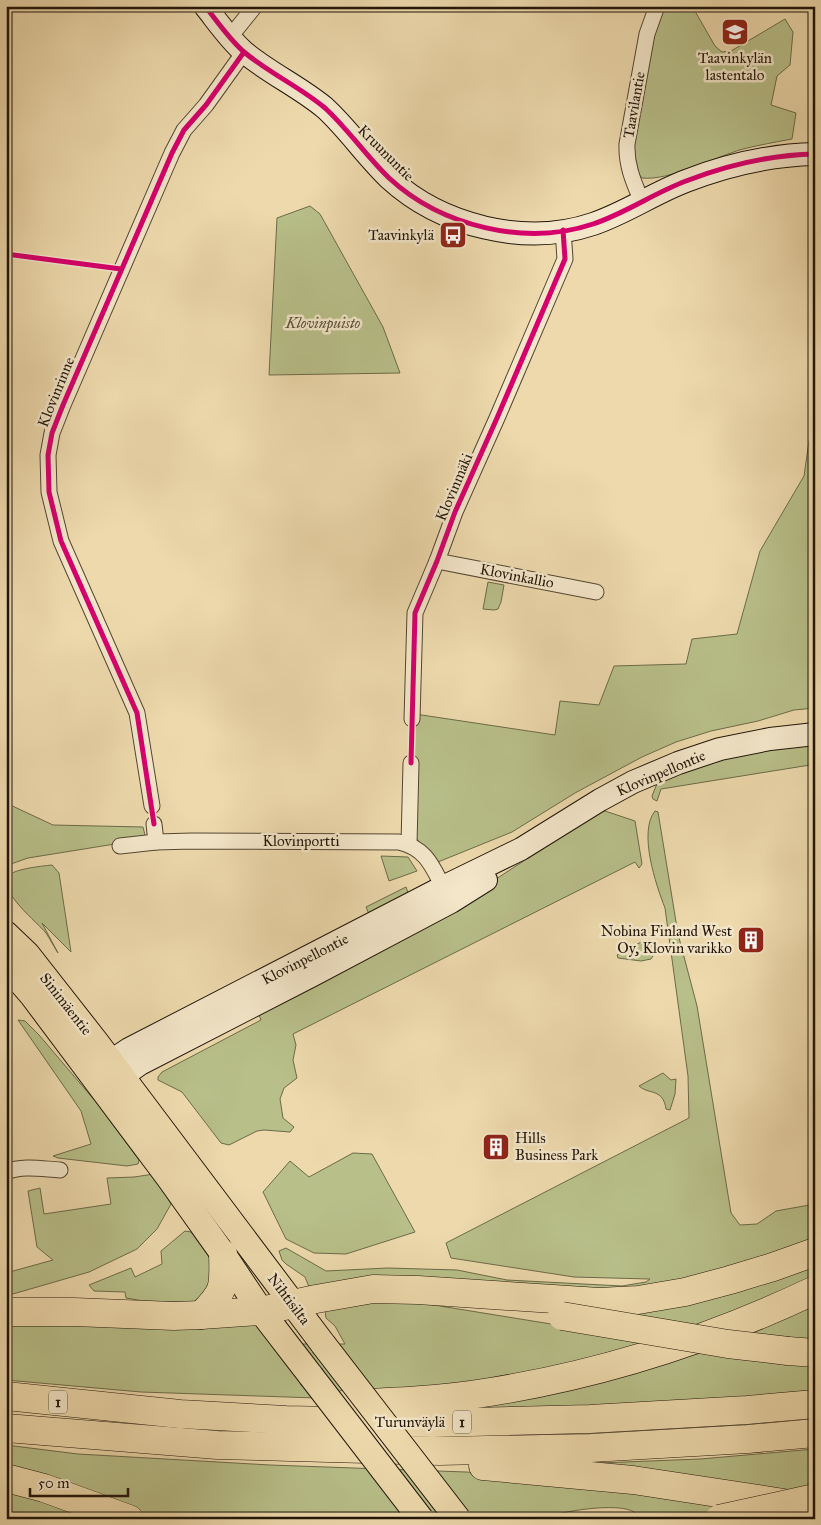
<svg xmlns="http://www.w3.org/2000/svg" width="821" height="1525" viewBox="0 0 821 1525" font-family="'IM FELL Great Primer',serif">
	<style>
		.green { fill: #b8bf89; stroke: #6c6a49 }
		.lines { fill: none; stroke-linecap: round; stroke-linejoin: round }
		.street-casing { stroke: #544632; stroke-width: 17 }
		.secondary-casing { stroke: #211509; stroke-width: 24 }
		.primary-casing { stroke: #211509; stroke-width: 27 }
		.highway-casing { stroke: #211509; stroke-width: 29 }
		.street { stroke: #f3e6c9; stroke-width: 15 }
		.secondary { stroke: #f3e6c9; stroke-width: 22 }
		.primary { stroke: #edd9ac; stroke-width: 25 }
		.highway { stroke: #edd9ac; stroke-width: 28 }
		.primary-bridge-casing { stroke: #211509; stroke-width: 27; stroke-linecap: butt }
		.highway-bridge-casing { stroke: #211509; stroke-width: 29; stroke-linecap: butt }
		.primary-bridge { stroke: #edd9ac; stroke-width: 25 }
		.highway-bridge { stroke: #edd9ac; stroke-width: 28 }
		.cycleway-casing { stroke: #f3e6c9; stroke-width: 8 }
		.cycleway { stroke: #d6006c; stroke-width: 5 }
		.labels { text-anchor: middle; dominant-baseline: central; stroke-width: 5; stroke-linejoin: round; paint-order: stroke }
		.shield { fill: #f3e6c9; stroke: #605443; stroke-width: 1 }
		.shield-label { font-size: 14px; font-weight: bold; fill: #211509 }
		.poi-label { font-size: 15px; fill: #211509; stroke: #f3e6c9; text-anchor: end }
		.street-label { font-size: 15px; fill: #211509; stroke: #f3e6c9 }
		.park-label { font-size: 15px; font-style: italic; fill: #565036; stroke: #f3e6c9 }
	</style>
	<rect width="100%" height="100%" fill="#edd9ac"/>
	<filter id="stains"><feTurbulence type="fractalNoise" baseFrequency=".004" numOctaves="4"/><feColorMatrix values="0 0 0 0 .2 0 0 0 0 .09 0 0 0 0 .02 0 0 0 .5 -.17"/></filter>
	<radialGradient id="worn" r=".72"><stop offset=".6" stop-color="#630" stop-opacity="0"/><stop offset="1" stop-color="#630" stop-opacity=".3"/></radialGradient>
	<g class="green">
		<path d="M662 6H692L715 46 722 52 731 51 785 19 793 32 790 65 777 76 771 105 796 113 792 139C776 142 759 145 743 149 715 157 670 181 642 178L634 168 633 139 653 35Z"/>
		<path d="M310 206 320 214 383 327 400 373 269 375 277 218Z"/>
		<path d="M815 410V708L794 710 758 721 711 731 676 742 642 757 575 793 512 832 438 862 412 834 415 714 555 735 560 701 599 705 614 666 686 664 692 639 737 634 760 551 804 476 813 413Z"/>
		<path d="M488 582 504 585 501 602 498 609 494 610 483 609Z"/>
		<path d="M815 742V780H812L810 765 661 789 657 801 653 799 652 796 656 786 663 778 721 757Z"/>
		<path d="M6 803 53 825 143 827 146 839 28 858 11 864 6 856Z"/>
		<path d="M602 810 635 821 642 864 639 868 635 862 293 1034 296 1045 293 1060 297 1078 284 1088 280 1099 283 1118 294 1127 290 1132 264 1130 257 1131 229 1145 221 1143 182 1092 158 1080V1077L162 1072 261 1020 259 1015 453 907Z"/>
		<path d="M655 811 658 812 678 934 697 1006 731 1213 740 1225 757 1224 776 1211 815 1204V1244L772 1259 620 1294 426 1277 390 1276 309 1287 305 1277 286 1264 282 1260 279 1251 286 1248 326 1271 388 1268 457 1270 507 1280 622 1286 646 1282 650 1279 574 1277 451 1258 446 1243 689 1118 688 1076 665 908C656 885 638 832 655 811Z"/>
		<path d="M381 856 408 857 417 871 389 881Z"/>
		<path d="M52 865 59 873 71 952 42 923 58 953C54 947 50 939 46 933 37 922 0 893 7 877 12 869 42 866 52 865Z"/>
		<path d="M406 887 410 898 369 914 366 907Z"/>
		<path d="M643 941C654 943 658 950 651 959L641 961 618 958 617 955Z"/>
		<path d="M18 1020 25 1021 39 1035 96 1102 139 1160 138 1164 127 1166 58 1158 53 1156 91 1144 81 1111Z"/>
		<path d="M663 1073 671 1080 676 1079 675 1094 670 1110 666 1109C663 1088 649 1095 639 1086Z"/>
		<path d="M353 1153 372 1154 415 1232 346 1254 314 1253 286 1239 263 1192 290 1161 309 1177Z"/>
		<path d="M154 1174 171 1204 157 1229 137 1249 89 1272 6 1296V1273L53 1260 37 1247 28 1191 40 1188 44 1214 111 1204 107 1178 134 1177Z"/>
		<path d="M185 1231 191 1232 212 1261 215 1276 199 1302H150L126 1298 125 1292 94 1291 89 1285 131 1268 135 1277 162 1264 161 1251Z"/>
		<path d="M815 1259V1283L754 1310 521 1379 316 1398 141 1392 6 1380V1321H256L275 1344H345L335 1326 326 1318 325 1310 366 1302 409 1301 551 1324 575 1307Z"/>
		<path d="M815 1296V1390L682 1403 462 1410Z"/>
		<path d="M6 1445 78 1454 270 1465 466 1472 539 1477 740 1502 815 1516V1519H706L702 1516 691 1519H639C637 1516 637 1515 634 1512 619 1502 559 1511 543 1519H154L89 1495 6 1471Z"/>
		<path d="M815 1449V1501L549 1465 700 1459Z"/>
		<path d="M6 1488 106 1519H6Z"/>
	</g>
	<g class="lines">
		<g class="street-casing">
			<g id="street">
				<path d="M230 37 255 6"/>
				<path d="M642 202C634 183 626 166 627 144L647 34 657 6"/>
				<path d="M437 561 596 592"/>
				<path d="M412 719 415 613 437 561 455 512 497 418 565 259 563 230"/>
				<path d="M152 806 137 713 61 541 49 492 48 455 52 433 63 405 172 153 184 130 206 105 244 52"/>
				<path d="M154 824 156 842"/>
				<path d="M409 844 411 763"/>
				<path d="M120 846 156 842 192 841 399 842C429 849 433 870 447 894"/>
				<path d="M6 1172C23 1165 42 1169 60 1170"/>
			</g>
		</g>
		<g class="secondary-casing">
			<g id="secondary">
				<path d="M205 6C217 21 229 39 244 52 269 73 300 87 325 108 348 129 366 156 389 178 441 226 525 247 593 224 626 213 654 193 686 181 727 165 771 155 815 154"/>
				<path d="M96 1071 129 1049 443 887 521 849 600 800 633 782 678 763 720 749 770 739 815 734"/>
				<path d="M108 1087 140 1064 313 975 451 902 486 880"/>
			</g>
		</g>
		<g class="primary-casing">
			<g id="primary">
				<path d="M6 934 27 954 96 1042 323 1344"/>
				<path d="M6 965 32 995 169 1178 223 1254 261 1311 311 1376"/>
			</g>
		</g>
		<g class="highway-casing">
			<g id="highway">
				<path d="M6 1312H74L174 1316 201 1315 261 1311 316 1299 373 1289 418 1290 599 1302 638 1300 685 1292 730 1280 773 1267 815 1252"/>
				<path d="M201 1315C225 1292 224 1287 223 1254"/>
				<path d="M788 1351 815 1353"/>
				<path d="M6 1396 180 1414 286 1420 433 1423 590 1419 747 1410 815 1404"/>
				<path d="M346 1404C394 1402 442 1400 490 1392 602 1374 712 1339 815 1290"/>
				<path d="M6 1428 217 1445 439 1451 591 1448 748 1439 815 1433"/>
				<path d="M483 1466 633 1480 790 1504"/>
				<path d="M6 1478 44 1488 129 1519"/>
			</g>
		</g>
		<use href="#street" class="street"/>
		<use href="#secondary" class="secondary"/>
		<use href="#primary" class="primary"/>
		<use href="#highway" class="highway"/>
		<g class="primary-bridge-casing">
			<g id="primary-bridge">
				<path d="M323 1344 458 1519"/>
				<path d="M311 1376 421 1519"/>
			</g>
		</g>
		<g class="highway-bridge-casing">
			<g id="highway-bridge">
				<path d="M562 1316 728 1344 788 1351"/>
				<path d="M719 1519 815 1498"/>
			</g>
		</g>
		<use href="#primary-bridge" class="primary-bridge"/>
		<use href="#highway-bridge" class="highway-bridge"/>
		<g class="cycleway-casing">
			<g id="cycleway">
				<path d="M205 6C217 21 229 39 244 52 269 73 300 87 325 108 348 129 366 156 389 178 441 226 525 247 593 224 626 213 654 193 686 181 727 165 771 155 815 154"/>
				<path d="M6 254 121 269"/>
				<path d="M411 763 415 613 437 561 455 512 497 418 565 259 563 230"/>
				<path d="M154 824 137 713 61 541 49 492 48 455 52 433 63 405 172 153 184 130 206 105 244 52"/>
			</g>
		</g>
		<use href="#cycleway" class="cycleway"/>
	</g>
	<defs>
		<g id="school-square" transform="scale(1.4375)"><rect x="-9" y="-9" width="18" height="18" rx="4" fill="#8f2418" stroke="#f3e6c9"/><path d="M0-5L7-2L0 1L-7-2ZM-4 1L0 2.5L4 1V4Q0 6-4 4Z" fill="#fff"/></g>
		<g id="bus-square" transform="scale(1.4375)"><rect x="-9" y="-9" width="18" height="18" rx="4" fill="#8f2418" stroke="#f3e6c9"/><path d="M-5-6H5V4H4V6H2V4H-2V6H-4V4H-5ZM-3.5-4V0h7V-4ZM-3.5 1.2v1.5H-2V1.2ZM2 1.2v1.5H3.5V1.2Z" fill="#fff"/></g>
		<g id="building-square" transform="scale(1.4375)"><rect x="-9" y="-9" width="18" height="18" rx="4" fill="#8f2418" stroke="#f3e6c9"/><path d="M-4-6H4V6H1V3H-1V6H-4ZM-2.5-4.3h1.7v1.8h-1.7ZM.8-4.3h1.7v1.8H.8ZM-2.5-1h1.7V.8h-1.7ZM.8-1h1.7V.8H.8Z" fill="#fff"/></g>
	</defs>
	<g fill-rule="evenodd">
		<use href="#school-square" x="735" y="32"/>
		<use href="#bus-square" x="453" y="235"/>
		<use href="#building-square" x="751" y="940"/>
		<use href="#building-square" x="496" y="1147"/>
	</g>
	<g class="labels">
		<g class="shield">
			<rect x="49" y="1390.5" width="18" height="23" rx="4"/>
			<rect x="453" y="1410.5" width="18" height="23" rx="4"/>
		</g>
		<g class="shield-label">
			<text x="58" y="1402">1</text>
			<text x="462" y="1422">1</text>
		</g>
		<g class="poi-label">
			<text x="735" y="58" text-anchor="middle">Taavinkylän<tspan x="735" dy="17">lastentalo</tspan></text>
			<text x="434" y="235">Taavinkylä</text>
			<text x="732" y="931">Nobina Finland West<tspan x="732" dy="17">Oy, Klovin varikko</tspan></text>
			<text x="515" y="1138" text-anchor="start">Hills<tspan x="515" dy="17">Business Park</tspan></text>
		</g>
		<g class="street-label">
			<text transform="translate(634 105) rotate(-80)">Taavilantie</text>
			<text transform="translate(386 153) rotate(45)">Kruununtie</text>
			<text transform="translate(56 392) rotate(-68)">Klovinrinne</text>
			<text transform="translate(454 487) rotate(-67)">Klovinmäki</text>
			<text transform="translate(517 576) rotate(11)">Klovinkallio</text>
			<text transform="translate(661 773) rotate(-23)">Klovinpellontie</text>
			<text x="301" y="841">Klovinportti</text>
			<text transform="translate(305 959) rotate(-27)">Klovinpellontie</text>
			<text transform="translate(66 1004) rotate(52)">Sinimäentie</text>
			<text transform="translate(289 1299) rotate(53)">Nihtisilta</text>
			<text x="410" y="1422">Turunväylä</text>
		</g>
		<g class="park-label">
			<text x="323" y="323">Klovinpuisto</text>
		</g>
	</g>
	<rect width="821" height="1525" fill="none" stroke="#edd9ac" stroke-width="25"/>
	<rect x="8" y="8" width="806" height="1510" fill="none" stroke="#211509" stroke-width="2.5"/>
	<rect x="12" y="12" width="796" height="1500" fill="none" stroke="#211509"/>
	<path d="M30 1488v8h98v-8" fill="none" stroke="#211509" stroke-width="2.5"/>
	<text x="38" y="1488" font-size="15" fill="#211509" stroke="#f3e6c9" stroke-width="4" paint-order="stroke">50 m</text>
	<rect width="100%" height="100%" filter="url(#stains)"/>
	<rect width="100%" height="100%" fill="url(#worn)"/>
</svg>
